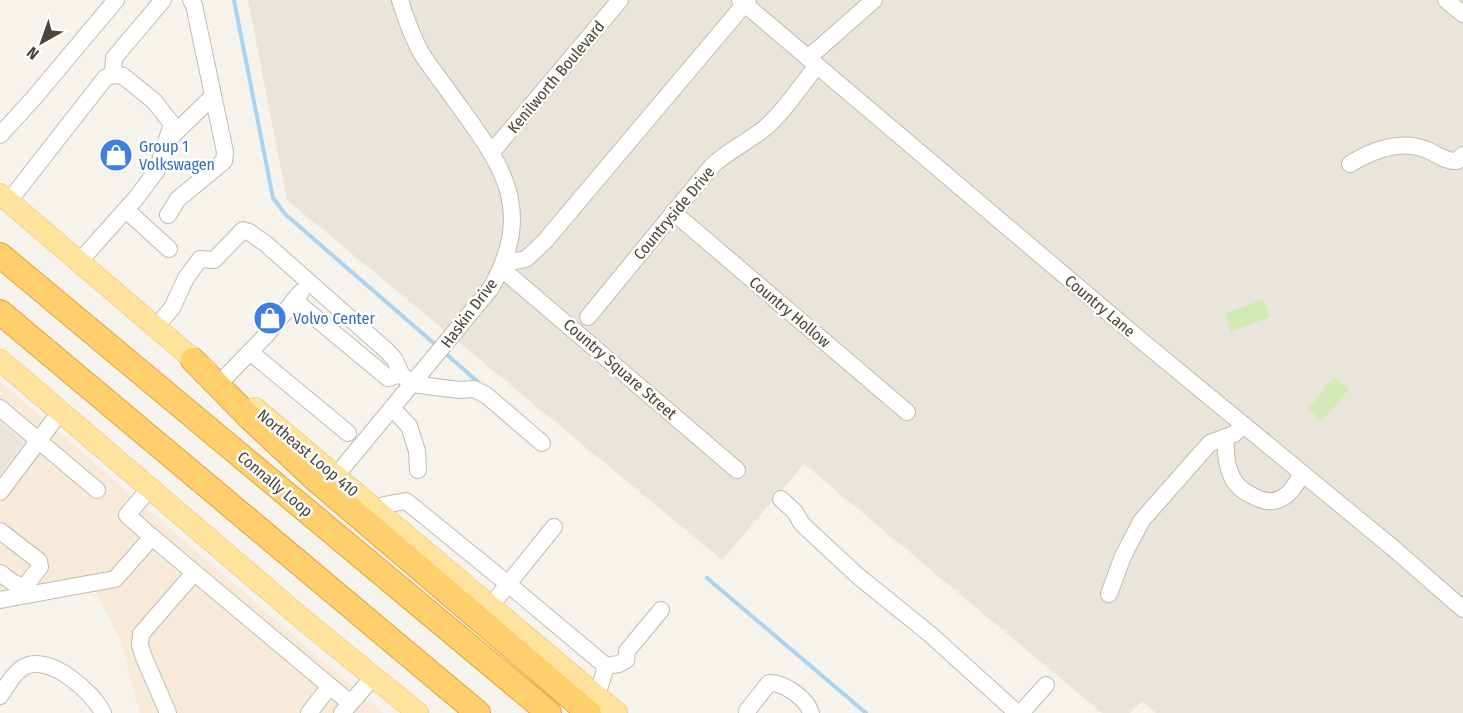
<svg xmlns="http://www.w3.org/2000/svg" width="1463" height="713" viewBox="0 0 1463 713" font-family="'Fira Sans Condensed',sans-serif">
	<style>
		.residential { fill: #eae5da }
		.commercial { fill: #f7ead8 }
		.green { fill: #d2eab5 }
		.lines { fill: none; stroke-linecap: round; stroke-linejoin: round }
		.stream { stroke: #a9d4f2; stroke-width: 4 }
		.minor-casing { stroke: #c2bbae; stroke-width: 18 }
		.major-casing { stroke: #e6c16a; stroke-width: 22 }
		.highway-casing { stroke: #e0a43c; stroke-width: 26 }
		.minor { stroke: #fff; stroke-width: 16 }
		.major { stroke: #ffe39c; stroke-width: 21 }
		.highway { stroke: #ffcf6e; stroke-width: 24 }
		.labels { text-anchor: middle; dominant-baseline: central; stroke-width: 5; stroke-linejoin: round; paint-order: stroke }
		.street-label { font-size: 16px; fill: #4b4439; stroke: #fff }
		.shop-label { font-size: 16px; fill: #366cbe; stroke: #fff; text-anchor: start }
	</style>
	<rect width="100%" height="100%" fill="#f6f3ec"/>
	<g class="residential">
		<path d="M248 0H1463V713H1156L1142 701 1130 713H1102L804 464 722 560 287 200Z"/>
		<path d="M0 422 24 443 0 475Z"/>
	</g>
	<path class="commercial" d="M0 381 383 713H140L121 642 90 581 0 593V475L24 443 0 422Z"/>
	<g class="green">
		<path d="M1263 299 1270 317 1231 332 1225 314Z"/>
		<path d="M1334 377 1349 389 1322 421 1308 409Z"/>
	</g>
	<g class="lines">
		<g class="stream">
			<path d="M234 0 273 198 285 214 437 346"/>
			<path d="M445 353 478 382"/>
			<path d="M707 578 866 713"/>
		</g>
		<g class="minor-casing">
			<g id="minor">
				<path d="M740 0 1137 337 1393 548 1463 609"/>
				<path d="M1446 0 1463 14"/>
				<path d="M808 58 874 0"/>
				<path d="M113 75 114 58 163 0"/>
				<path d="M0 135 33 99 116 0"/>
				<path d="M169 139 213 96"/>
				<path d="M491 153 620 0"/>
				<path d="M1350 164C1372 150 1402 139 1427 150 1437 154 1446 162 1457 161L1463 155"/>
				<path d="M9 201 106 77 116 75 123 76 154 101 172 124 157 170 137 197 79 262"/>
				<path d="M126 210 169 249"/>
				<path d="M673 212 907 412"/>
				<path d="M168 215 178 199 224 161 225 152 194 5 191 0"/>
				<path d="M504 263 526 259 545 241 748 0"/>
				<path d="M502 269 737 470"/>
				<path d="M294 300 388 378 401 374"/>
				<path d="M588 317 711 167C727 151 748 142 765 128 785 111 800 86 817 66"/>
				<path d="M155 328 172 308 186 278 200 259 214 260 243 230 249 232 266 244 387 351 395 360 401 374 412 384 459 390 474 389 486 395 542 443"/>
				<path d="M250 352 348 433"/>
				<path d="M221 382 267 334 301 292"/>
				<path d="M0 408 97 490"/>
				<path d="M392 408 409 426 417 451 418 470"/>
				<path d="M1226 438C1225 452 1226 466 1233 479 1237 486 1244 492 1251 495 1276 510 1291 496 1302 473"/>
				<path d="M335 477 491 288C540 201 494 156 444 85 436 74 427 63 420 51 412 35 405 17 400 0"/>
				<path d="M150 488 127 515 152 537"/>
				<path d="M0 492 60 412"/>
				<path d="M781 499 795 512 802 524 858 576 931 635 1017 713"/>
				<path d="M377 512 384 505 406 501 508 584 490 607"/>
				<path d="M554 527 508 584 606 666 619 664 626 660 627 651 661 610"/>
				<path d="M0 531 39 561 40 567 26 585C15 587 9 579 0 573"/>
				<path d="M1109 594 1123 556 1142 520 1210 443 1234 434 1244 425"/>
				<path d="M0 600 115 579 152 537 350 703"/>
				<path d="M594 694 600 686 606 666"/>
				<path d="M0 696C6 687 15 671 24 667 49 653 93 692 103 713"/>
				<path d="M747 711 769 683C784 682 807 699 811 713"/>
				<path d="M168 713 143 655 140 645 141 634 194 573"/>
				<path d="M309 713 330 686"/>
				<path d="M342 713 374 676"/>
				<path d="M1021 713 1046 685"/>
			</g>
		</g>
		<g class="major-casing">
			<g id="major">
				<path d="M0 194 207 371"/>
				<path d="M0 360 306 622 418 713"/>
				<path d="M255 408 617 713"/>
			</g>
		</g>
		<g class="highway-casing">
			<g id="highway">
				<path d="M0 255 549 713"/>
				<path d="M0 312 478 713"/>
				<path d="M193 360 249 417 313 477 589 713"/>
			</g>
		</g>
		<use href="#minor" class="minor"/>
		<use href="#major" class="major"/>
		<use href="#highway" class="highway"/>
	</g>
	<defs>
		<g id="shop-disc" transform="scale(1.725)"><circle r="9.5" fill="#3f7fe0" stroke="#fff"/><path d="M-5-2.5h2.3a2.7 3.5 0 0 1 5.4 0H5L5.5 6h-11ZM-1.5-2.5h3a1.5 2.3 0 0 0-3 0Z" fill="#fff"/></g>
	</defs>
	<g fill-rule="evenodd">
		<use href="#shop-disc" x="116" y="155"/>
		<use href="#shop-disc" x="270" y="318"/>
	</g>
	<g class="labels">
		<g class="street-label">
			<text transform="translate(556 77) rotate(-50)">Kenilworth Boulevard</text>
			<text transform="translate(674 213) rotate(-50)">Countryside Drive</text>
			<text transform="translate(1100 306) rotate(40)">Country Lane</text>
			<text transform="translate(790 312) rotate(40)">Country Hollow</text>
			<text transform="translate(469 313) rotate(-53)">Haskin Drive</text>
			<text transform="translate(620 369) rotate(41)">Country Square Street</text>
			<text transform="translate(308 453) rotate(40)">Northeast Loop 410</text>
			<text transform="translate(275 484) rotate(40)">Connally Loop</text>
		</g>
		<g class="shop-label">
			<text x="139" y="146">Group 1<tspan x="139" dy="18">Volkswagen</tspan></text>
			<text x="293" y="318">Volvo Center</text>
		</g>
	</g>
	<g transform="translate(42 42) rotate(220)" stroke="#ffffff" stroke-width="4.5" paint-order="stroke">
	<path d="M0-4.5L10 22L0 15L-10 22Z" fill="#4b4439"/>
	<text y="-9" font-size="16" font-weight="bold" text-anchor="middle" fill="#4b4439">N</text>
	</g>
</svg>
